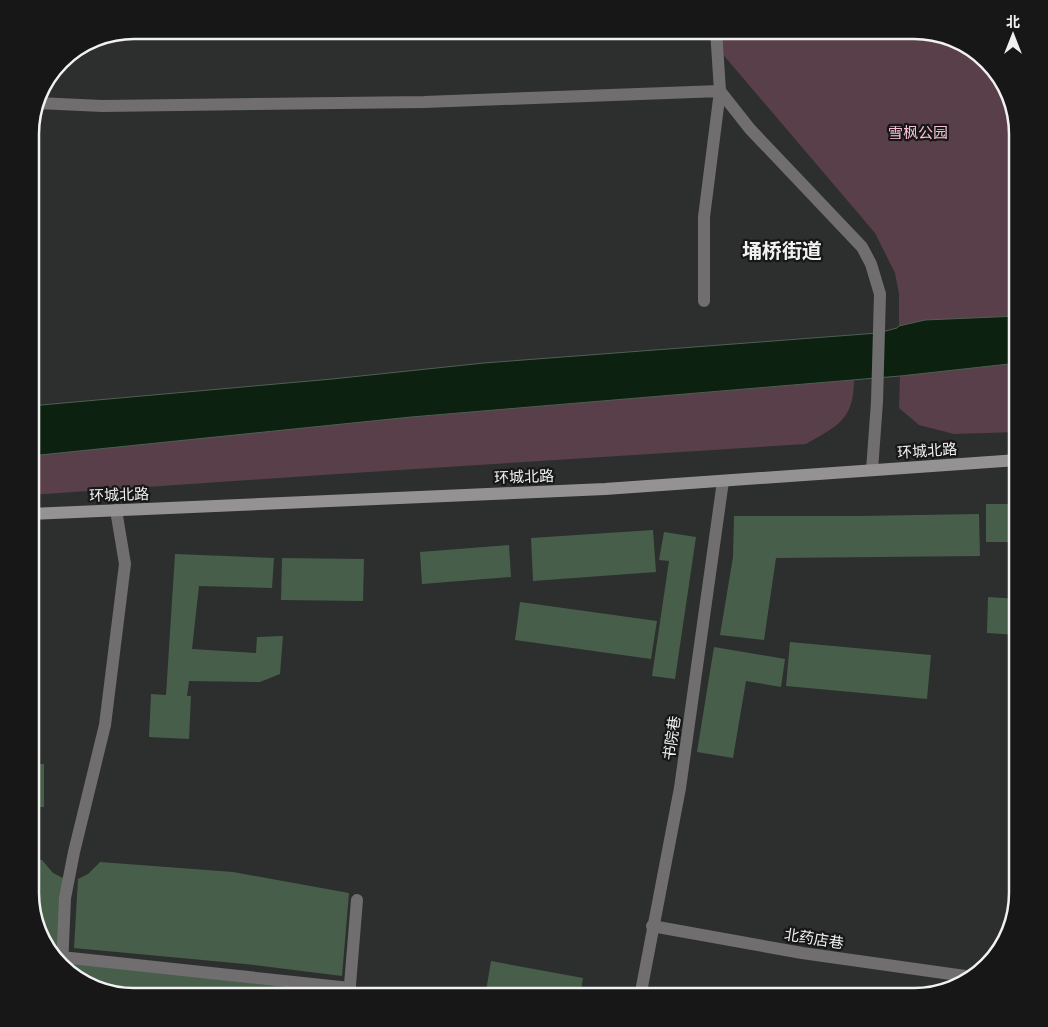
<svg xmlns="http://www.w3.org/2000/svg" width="1048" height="1027" viewBox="0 0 1048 1027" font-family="'Exo 2','Noto Sans SC',sans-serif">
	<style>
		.green { fill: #593f49 }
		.water { fill: #0c2110; stroke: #505f53 }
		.building { fill: #475e4a }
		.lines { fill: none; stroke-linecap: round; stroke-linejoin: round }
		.street { stroke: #706e6f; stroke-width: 12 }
		.secondary { stroke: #959293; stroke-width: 12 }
		.labels { text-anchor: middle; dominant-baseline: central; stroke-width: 4.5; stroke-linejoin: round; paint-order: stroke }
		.park-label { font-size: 15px; fill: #fac0d6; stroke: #161716 }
		.street-label { font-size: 15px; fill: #f0f1f0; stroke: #161716 }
		.district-label { font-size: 20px; font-weight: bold; fill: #f0f1f0; stroke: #161716 }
		.rim { fill: none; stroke: #f0f1f0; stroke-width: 2.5 }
	</style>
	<rect width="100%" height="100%" fill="#2c2f2d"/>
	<g class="green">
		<path d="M719 30H921L960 41 992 65 1010 94 1018 133V319L899 326V294L895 273 875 233 720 51Z"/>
		<path d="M1018 363V432L954 434 919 425 899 408 900 376Z"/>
		<path d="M854 380C854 420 837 426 806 444L322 475 30 495V456L411 417Z"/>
	</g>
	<path class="water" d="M1018 316V363L900 376 411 417 30 456V406L332 379 484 363 878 333 897 328 899 326 925 320Z"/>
	<g class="building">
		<path d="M986 504H1018V555H1013V542H986Z"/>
		<path d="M979 514 980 556 776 558 764 640 720 635 733 557 734 516H858Z"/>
		<path d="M653 530 656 572 533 581 531 538Z"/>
		<path d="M664 532 696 537 675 679 652 676 669 561 659 560Z"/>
		<path d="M509 545 511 577 422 584 420 552Z"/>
		<path d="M175 554 274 558 272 588 199 586 192 649 256 653 257 637 283 636 280 674 260 682 189 681 187 696H191L189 739 149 737 151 694 166 695Z"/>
		<path d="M282 558 364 559 363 601 281 600Z"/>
		<path d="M988 597 1018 599V635L987 633Z"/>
		<path d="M520 602 657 621 651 659 515 640Z"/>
		<path d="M790 642 931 655 927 699 786 686Z"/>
		<path d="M714 647 785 659 781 687 746 681 733 758 697 752Z"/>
		<rect x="30" y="764" width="14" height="43"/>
		<path d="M30 859 42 860 53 873 63 878 59 945H45L38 933 30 894Z"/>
		<path d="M100 862 233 872 349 893 342 976 245 964 74 948 78 879 88 874Z"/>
		<path d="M491 961 583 978 580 997H485Z"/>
		<path d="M73 963 312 990 342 994V997H134L94 989 73 974Z"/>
	</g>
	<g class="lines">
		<g class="street">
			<path d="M716 30 720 91 750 129 862 247 871 264 880 294 877 402 872 470"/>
			<path d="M37 103 102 106 424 102 720 91 704 217V301"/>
			<path d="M652 926 802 953 965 976V982"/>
			<path d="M52 956 350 988"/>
			<path d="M62 967 65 898 74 852 105 725 125 564 116 510"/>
			<path d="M349 997 357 900"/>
			<path d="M640 997 680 788 723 481"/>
		</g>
		<path class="secondary" d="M30 514 605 489 1018 460"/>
	</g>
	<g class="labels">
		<g class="park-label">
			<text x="918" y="132">雪枫公园</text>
		</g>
		<g class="street-label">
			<text transform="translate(927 450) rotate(-4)">环城北路</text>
			<text transform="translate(524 476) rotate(-2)">环城北路</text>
			<text transform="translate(119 494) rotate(-2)">环城北路</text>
			<text transform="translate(671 738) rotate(-82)">书院巷</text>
			<text transform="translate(814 938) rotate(9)">北药店巷</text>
		</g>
		<g class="district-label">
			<text x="782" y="250">埇桥街道</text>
		</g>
	</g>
	<path d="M0 0H1048V1027H0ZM134 39H914A95 95 0 0 1 1009 134V893A95 95 0 0 1 914 988H134A95 95 0 0 1 39 893V134A95 95 0 0 1 134 39Z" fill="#161716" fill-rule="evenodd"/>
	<path class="rim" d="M134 39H914A95 95 0 0 1 1009 134V893A95 95 0 0 1 914 988H134A95 95 0 0 1 39 893V134A95 95 0 0 1 134 39Z"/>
	<g transform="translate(1013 35)" stroke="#161716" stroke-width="4" paint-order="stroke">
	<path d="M0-4L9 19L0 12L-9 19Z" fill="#f0f1f0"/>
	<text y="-8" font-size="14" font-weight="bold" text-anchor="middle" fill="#f0f1f0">北</text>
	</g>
</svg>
